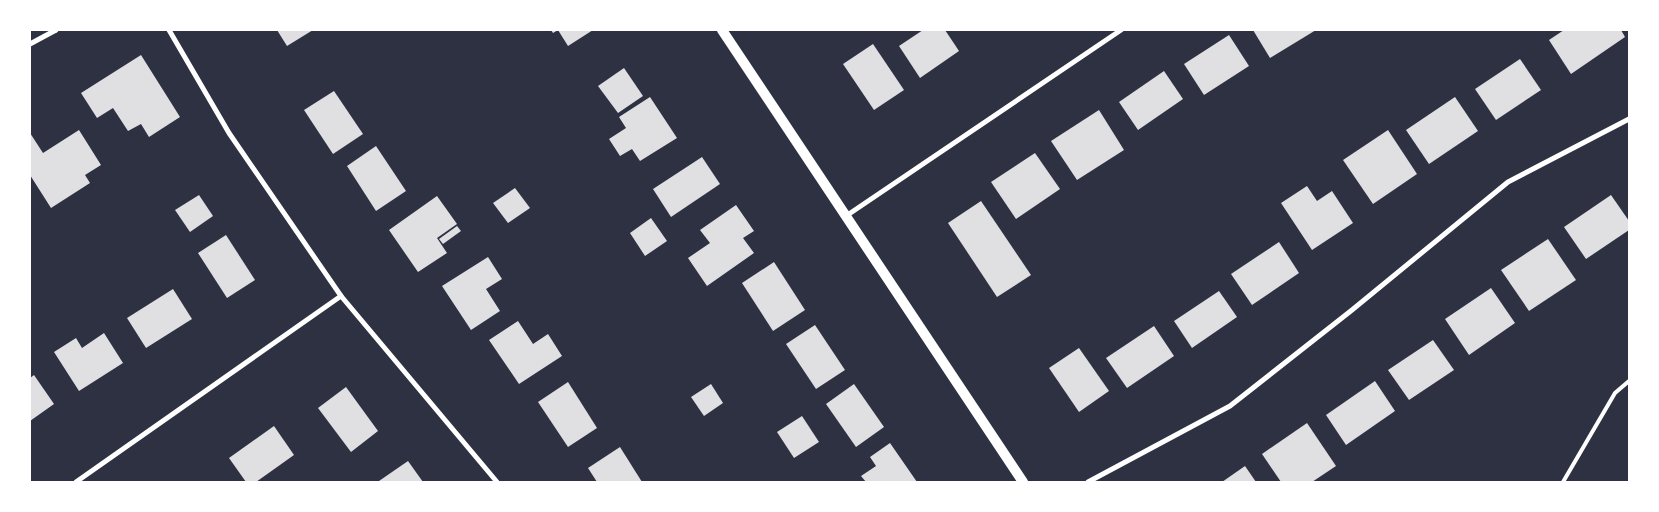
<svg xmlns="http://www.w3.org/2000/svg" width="1659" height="512" viewBox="0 0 1659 512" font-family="Cabin,sans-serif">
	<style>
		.building { fill: #e0e0e3 }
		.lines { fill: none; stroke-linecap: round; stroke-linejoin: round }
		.service { stroke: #fff; stroke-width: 4 }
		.minor { stroke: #fff; stroke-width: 5 }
		.secondary { stroke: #fff; stroke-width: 10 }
	</style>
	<rect width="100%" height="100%" fill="#2d3142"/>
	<g class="building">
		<path d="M277 30H313L287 46Z"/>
		<path d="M551 30H593L568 46 558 30 553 33Z"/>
		<path d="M923 30H945L959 51 920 78 899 46Z"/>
		<path d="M1253 30H1316L1270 58Z"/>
		<path d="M1564 30H1621L1625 37 1571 74 1549 40Z"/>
		<path d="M1229 35 1249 66 1204 95 1184 64Z"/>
		<path d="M873 44 904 90 874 110 843 64Z"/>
		<path d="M141 55 180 117 149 137 141 124 128 131 113 108 97 118 81 93Z"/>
		<path d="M1520 59 1541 90 1496 120 1475 89Z"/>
		<path d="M624 68 643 96 618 113 598 86Z"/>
		<path d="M1164 71 1183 99 1138 130 1119 102Z"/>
		<path d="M334 91 363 134 333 154 304 110Z"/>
		<path d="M650 97 677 138 640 161 632 149 620 156 609 139 626 128 619 117Z"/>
		<path d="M1455 97 1478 131 1429 164 1406 130Z"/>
		<path d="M1099 110 1124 150 1077 180 1051 141Z"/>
		<path d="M79 130 101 165 85 175 90 183 51 208 30 175V133L43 153Z"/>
		<path d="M1388 130 1417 174 1373 204 1343 160Z"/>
		<path d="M376 146 406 191 376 211 347 166Z"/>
		<path d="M1035 153 1060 189 1016 219 991 182Z"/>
		<path d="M702 157 720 184 671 217 653 189Z"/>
		<path d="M1307 186 1317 201 1332 191 1353 223 1312 250 1281 203Z"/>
		<path d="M515 188 530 208 508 223 493 203Z"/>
		<path d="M199 195 213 216 190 232 175 210Z"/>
		<path d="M1611 195 1629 221V230L1586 259 1564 227Z"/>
		<path d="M437 196 457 224 437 238 447 253 418 272 389 230Z"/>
		<path d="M981 201 1031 275 997 297 948 223Z"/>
		<path d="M736 205 754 231 743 238 754 253 707 286 688 258 710 243 700 230Z"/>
		<path d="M651 218 667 241 645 256 630 233Z"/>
		<path d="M457 226 461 231 443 244 439 239Z"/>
		<path d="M226 235 255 280 227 298 198 253Z"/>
		<path d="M1548 239 1576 280 1529 311 1501 270Z"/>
		<path d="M1279 242 1299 273 1252 305 1231 274Z"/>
		<path d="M488 257 502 279 486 289 500 311 471 330 442 286Z"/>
		<path d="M774 262 805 310 773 331 742 283Z"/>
		<path d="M1491 288 1515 323 1469 355 1445 319Z"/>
		<path d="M173 289 192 319 146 348 127 318Z"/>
		<path d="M1219 291 1237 317 1192 348 1174 321Z"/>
		<path d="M518 321 533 344 548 334 562 356 519 384 489 340Z"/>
		<path d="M815 325 845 370 816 389 786 344Z"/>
		<path d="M1154 326 1174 356 1127 388 1106 358Z"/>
		<path d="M104 333 123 363 79 391 54 352 76 338 82 348Z"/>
		<path d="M1433 340 1454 370 1409 400 1388 370Z"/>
		<path d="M1079 348 1109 391 1079 412 1049 368Z"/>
		<path d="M34 375 54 404 30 421V378Z"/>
		<path d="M1375 381 1395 411 1346 445 1326 415Z"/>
		<path d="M568 382 597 428 568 447 538 402Z"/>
		<path d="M711 384 723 403 704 416 691 397Z"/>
		<path d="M854 384 884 427 856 447 826 404Z"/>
		<path d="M346 387 378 431 351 452 318 408Z"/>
		<path d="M802 416 819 442 794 458 777 432Z"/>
		<path d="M1307 423 1336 466 1312 482H1281L1262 454Z"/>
		<path d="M274 426 294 455 256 482H246L229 458Z"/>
		<path d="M890 443 917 482H866L861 476 876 466 870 457Z"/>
		<path d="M620 447 642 482H597L588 468Z"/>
		<path d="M408 461 423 482H380L379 481Z"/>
		<path d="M1245 466 1256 482H1222Z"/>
	</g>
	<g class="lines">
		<path class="service" d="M1563 482 1615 393 1629 381"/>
		<g class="minor">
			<path d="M169 30 229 133 341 296 497 482"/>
			<path d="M30 44 56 30"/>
			<path d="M846 216 1121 30"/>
			<path d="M76 482 341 296"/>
			<path d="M1088 482 1230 406 1352 310 1508 182 1629 119"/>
		</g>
		<path class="secondary" d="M722 30 1023 482"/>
	</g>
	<rect width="1659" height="512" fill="none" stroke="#ffffff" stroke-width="62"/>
</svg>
